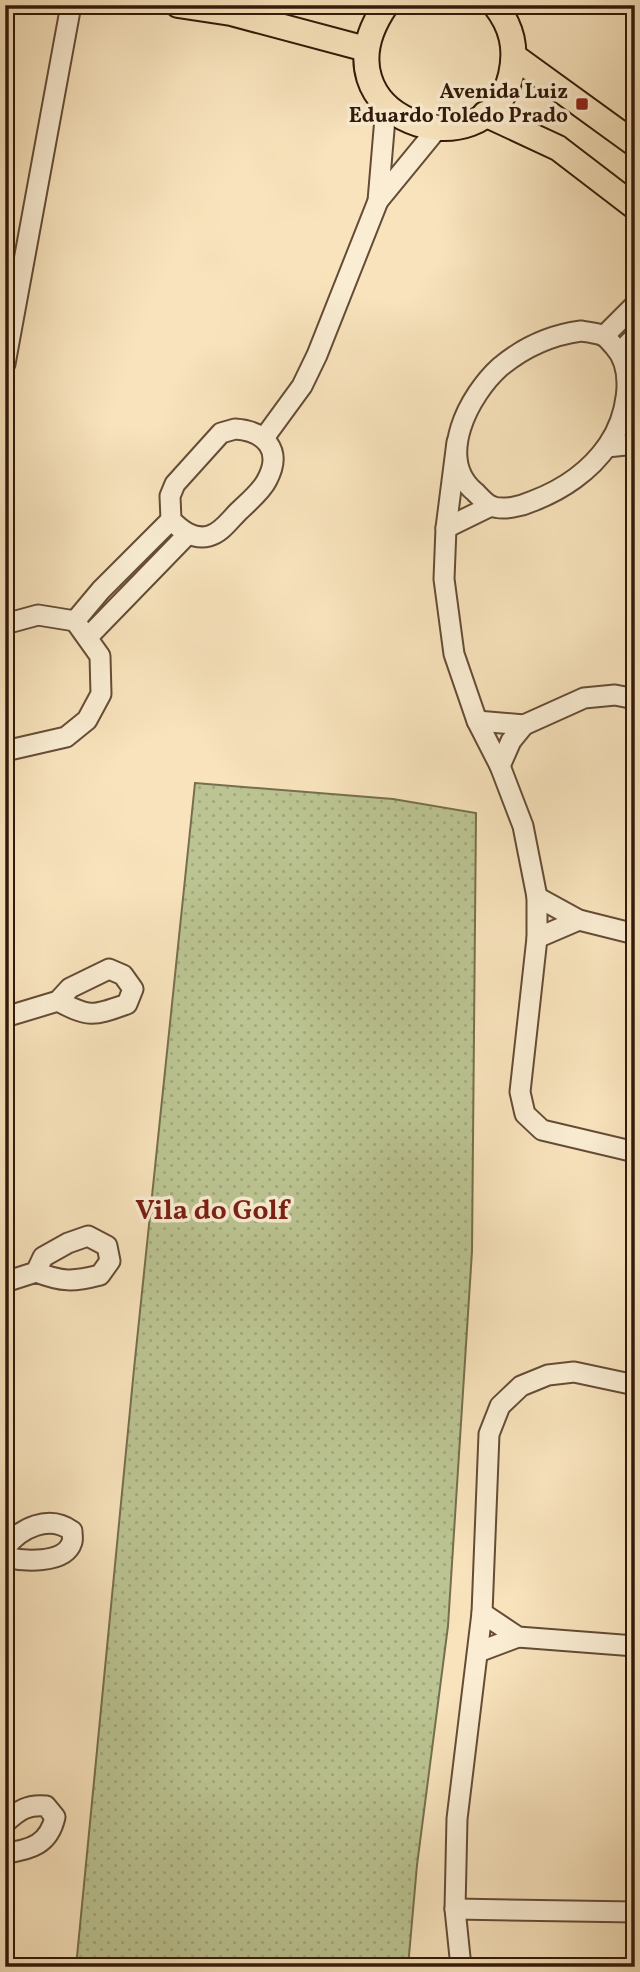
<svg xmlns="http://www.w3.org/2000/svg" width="640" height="1972" viewBox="0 0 640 1972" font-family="Vollkorn,serif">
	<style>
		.grass { fill: url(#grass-dots); stroke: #766f4d; stroke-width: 2 }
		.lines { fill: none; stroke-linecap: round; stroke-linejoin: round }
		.minor-casing { stroke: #644c35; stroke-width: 23 }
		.major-casing { stroke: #321a08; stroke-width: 28 }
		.minor { stroke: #faedd3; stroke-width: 19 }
		.major { stroke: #f8e3bc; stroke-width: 24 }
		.poi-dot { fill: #8f2418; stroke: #faedd3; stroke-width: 2.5 }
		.labels { text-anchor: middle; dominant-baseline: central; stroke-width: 7; stroke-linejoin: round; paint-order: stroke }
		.poi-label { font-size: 21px; font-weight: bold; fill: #321a08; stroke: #faedd3; text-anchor: end }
		.district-label { font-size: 28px; font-weight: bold; fill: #7a1f14; stroke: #faedd3 }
	</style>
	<defs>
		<pattern id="grass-dots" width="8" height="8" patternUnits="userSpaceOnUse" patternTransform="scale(1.75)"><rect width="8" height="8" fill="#bbc492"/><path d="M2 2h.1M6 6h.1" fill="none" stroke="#a1a87c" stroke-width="1.8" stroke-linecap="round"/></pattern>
	</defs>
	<rect width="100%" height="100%" fill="#f8e3bc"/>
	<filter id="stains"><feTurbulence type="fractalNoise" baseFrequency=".00286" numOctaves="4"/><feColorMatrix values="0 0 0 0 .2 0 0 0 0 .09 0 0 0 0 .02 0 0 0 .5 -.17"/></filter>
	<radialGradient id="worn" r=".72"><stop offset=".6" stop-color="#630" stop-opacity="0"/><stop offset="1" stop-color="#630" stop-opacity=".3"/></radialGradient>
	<path class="grass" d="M195 783 393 799 476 813 472 1251 448 1626 417 1865 408 1967H76L134 1369Z"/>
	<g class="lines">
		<g class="minor-casing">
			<g id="minor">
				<path d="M378 201 437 129"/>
				<path d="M581 331C588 332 596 333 602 335 607 337 610 342 614 346 637 371 626 419 608 445 590 471 562 490 533 501 522 506 503 511 491 506 486 504 479 496 475 492 435 459 469 395 500 367 524 347 551 335 581 331Z"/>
				<path d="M604 336 635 305"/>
				<path d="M620 352 635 337"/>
				<path d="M5 364 71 5"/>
				<path d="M235 429C265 431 283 450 267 480 261 492 247 503 238 512 229 521 221 533 209 536 193 540 181 530 171 520L170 496 175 484 221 433Z"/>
				<path d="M264 438 302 386 317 355 378 201 386 106"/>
				<path d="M457 442 446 528 444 579 454 654 477 721 500 766 523 826 537 897V938L520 1092 525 1114 542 1130 635 1152"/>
				<path d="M607 447 635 444"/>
				<path d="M446 528 491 506"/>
				<path d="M75 621 101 590 171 520"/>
				<path d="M5 624 38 615 75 621 100 656 101 694 87 720 66 737 5 751"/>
				<path d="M88 637 188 534"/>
				<path d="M477 721 524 725 584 698 615 695 635 699"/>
				<path d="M500 766 511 741 524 725"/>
				<path d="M537 897 579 920 635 934"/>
				<path d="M537 938 579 920"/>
				<path d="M5 1017 58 1001 70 988 109 969 123 975 133 989 127 1004C93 1016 90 1018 58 1001"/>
				<path d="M5 1282 36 1272C62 1282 73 1282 100 1275L110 1261 107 1246 88 1236 68 1243 43 1257 36 1272"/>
				<path d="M5 1548C20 1528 49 1514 72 1531 72 1535 73 1539 72 1542 65 1565 22 1561 5 1557"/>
				<path d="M482 1613 518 1637 635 1646"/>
				<path d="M478 1652 518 1637"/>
				<path d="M5 1823C19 1810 28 1804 46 1806L55 1817C49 1844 31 1850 5 1853"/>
				<path d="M455 1909 635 1912"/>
				<path d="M461 1967 455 1909 457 1819 482 1613 489 1434 500 1406 521 1386 548 1375 574 1372 635 1385"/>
			</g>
		</g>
		<g class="major-casing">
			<g id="major">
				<path d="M178 5 231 13 366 49"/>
				<path d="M386 5C308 118 487 178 511 75 517 48 512 27 495 5"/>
				<path d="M515 57 635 144"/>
				<path d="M485 114 558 148 635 207"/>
			</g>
		</g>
		<use href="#minor" class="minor"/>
		<use href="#major" class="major"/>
	</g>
	<rect class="poi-dot" x="575" y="97" width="14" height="14" rx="3.5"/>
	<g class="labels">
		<g class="poi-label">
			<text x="568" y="92">Avenida Luiz<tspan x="568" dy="24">Eduardo Toledo Prado</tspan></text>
		</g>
		<g class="district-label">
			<text x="212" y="1211">Vila do Golf</text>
		</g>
	</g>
	<rect width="640" height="1972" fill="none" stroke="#f8e3bc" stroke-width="28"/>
	<rect x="7" y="7" width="626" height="1958" fill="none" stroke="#321a08" stroke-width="3.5"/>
	<rect x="14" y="14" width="612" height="1944" fill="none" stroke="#321a08" stroke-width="2"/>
	<rect width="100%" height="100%" filter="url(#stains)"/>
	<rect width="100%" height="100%" fill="url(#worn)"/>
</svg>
